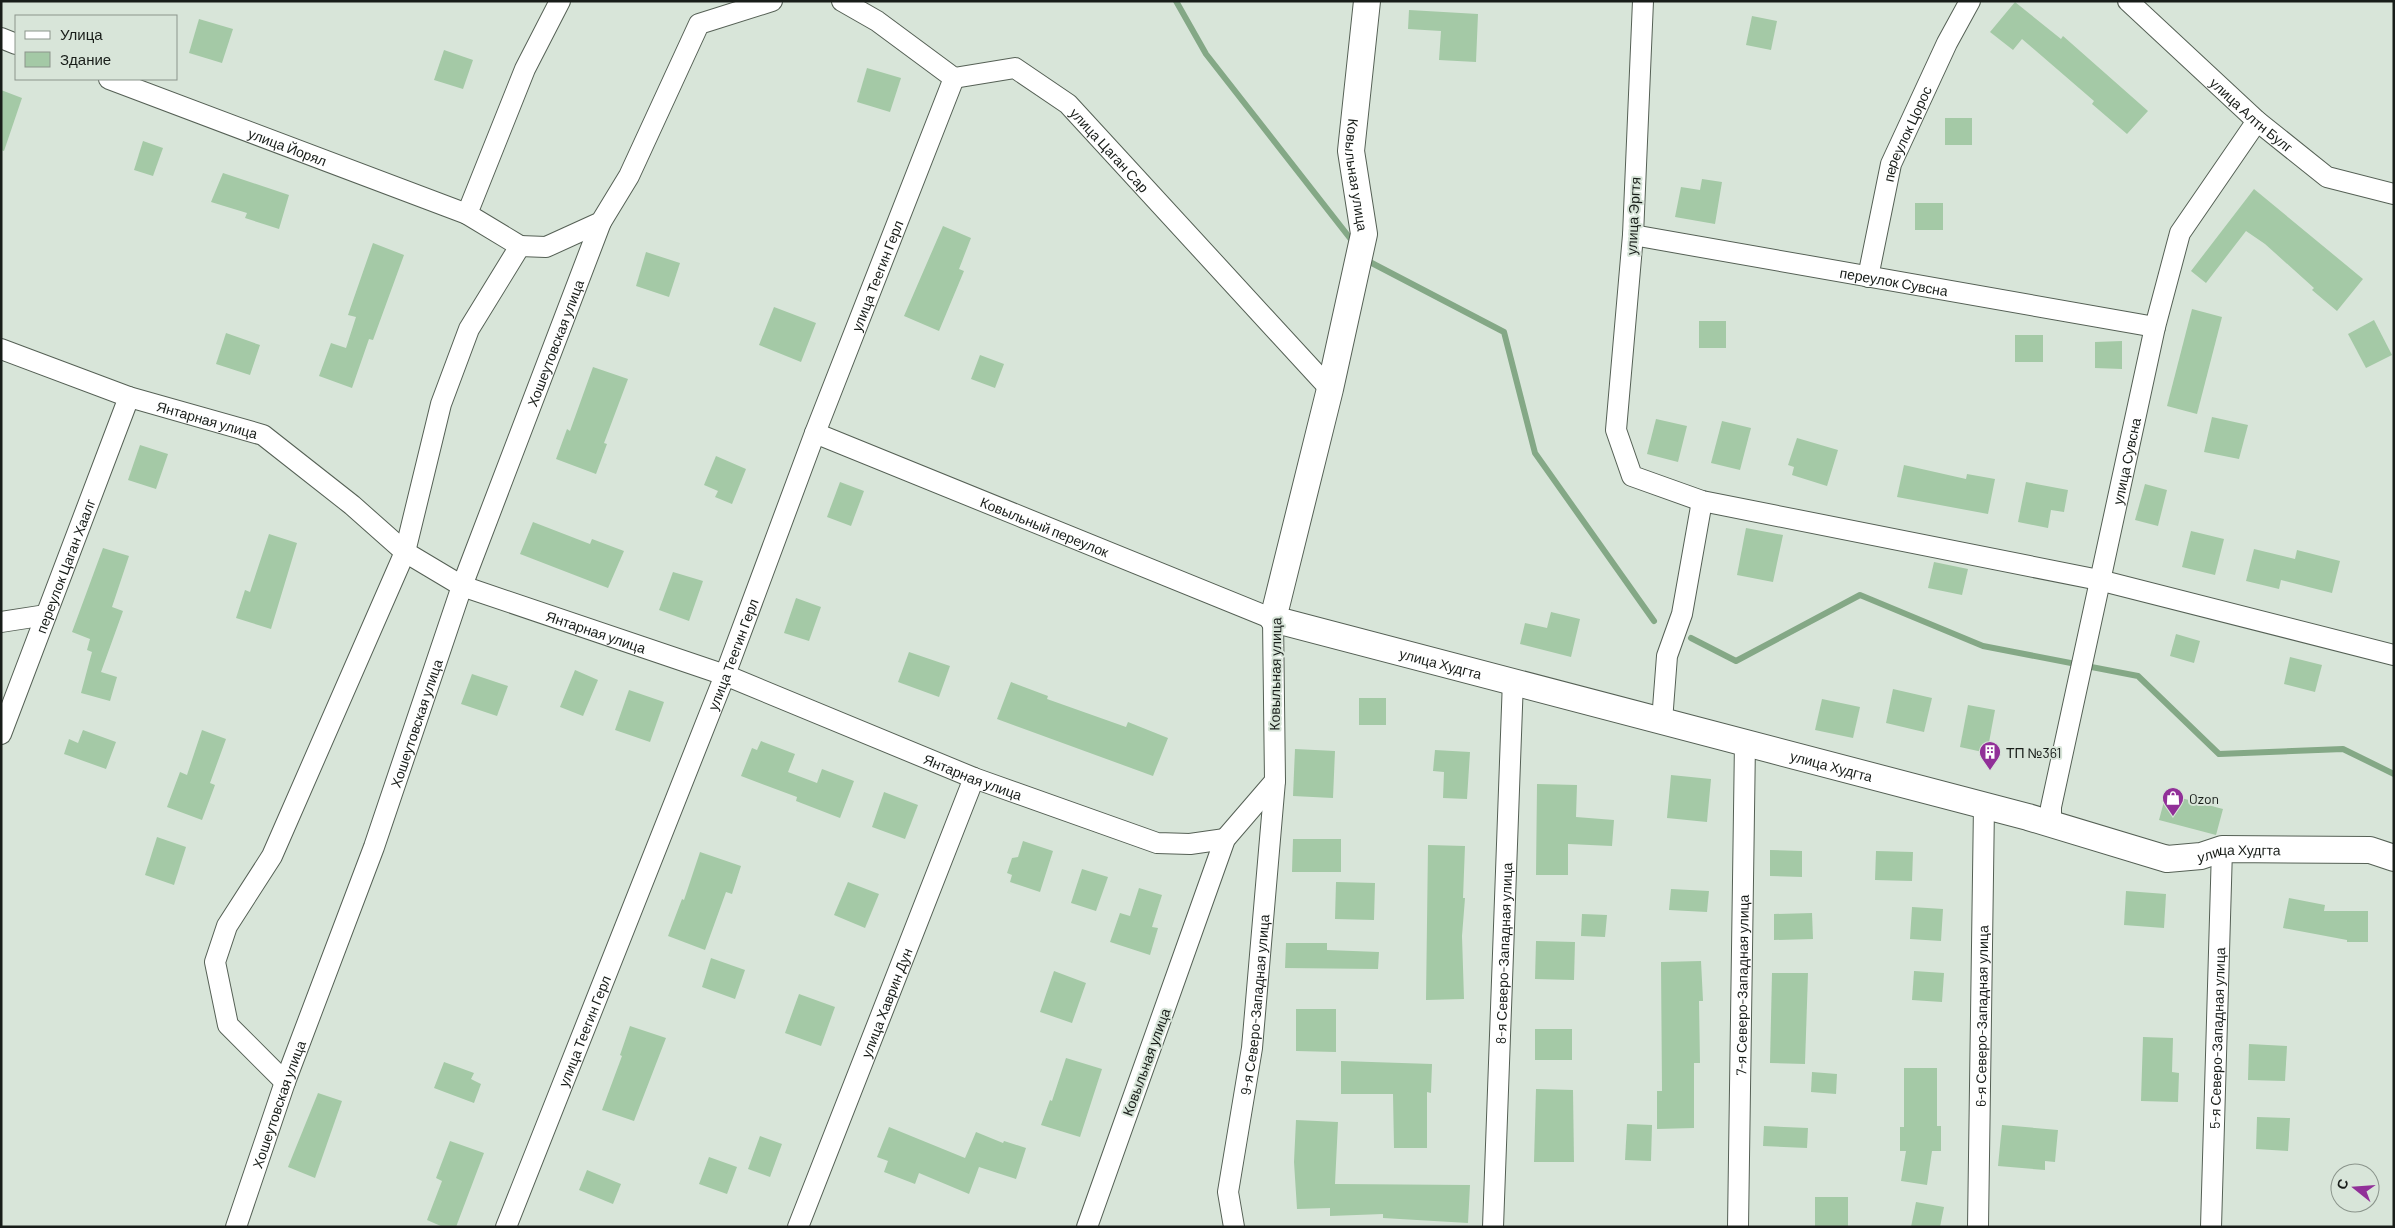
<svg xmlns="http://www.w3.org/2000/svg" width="2395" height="1228" viewBox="0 0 2395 1228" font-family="Barlow,sans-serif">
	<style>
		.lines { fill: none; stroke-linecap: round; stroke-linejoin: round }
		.stream { stroke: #84a886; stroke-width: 6 }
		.building { fill: #a4c9a6 }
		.minor-casing { stroke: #556055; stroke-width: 22 }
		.tertiary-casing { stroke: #556055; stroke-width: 28 }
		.minor { stroke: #fff; stroke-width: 20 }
		.tertiary { stroke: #fff; stroke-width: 26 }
		.labels { text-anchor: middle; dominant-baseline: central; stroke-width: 4; stroke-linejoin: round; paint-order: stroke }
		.street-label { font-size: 14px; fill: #181d19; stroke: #d8e5d9 }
		.poi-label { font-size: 14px; fill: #181d19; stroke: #d8e5d9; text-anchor: start }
	</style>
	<rect width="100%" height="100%" fill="#d8e5d9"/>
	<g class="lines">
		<g class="stream">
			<path d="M1176 1 1206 54 1353 242"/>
			<path d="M1366 260 1504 332 1535 453 1654 621"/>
			<path d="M1691 638 1736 661 1860 595 1983 646 2138 676 2219 754 2343 749 2394 774"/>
		</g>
	</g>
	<g class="building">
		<path d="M2015 2 2061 39 2063 36 2148 111 2127 134 2092 104 2094 101 2022 39 2013 50 1990 32Z"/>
		<path d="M1409 10 1478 14 1476 62 1439 60 1441 31 1408 29Z"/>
		<path d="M1752 16 1777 21 1771 50 1746 45Z"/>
		<path d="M199 19 233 29 222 63 189 53Z"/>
		<path d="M444 50 473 60 463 89 434 80Z"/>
		<path d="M867 68 901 78 890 112 857 102Z"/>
		<path d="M1 90 22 98 4 151 1 150Z"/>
		<rect x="1945" y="118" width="27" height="27"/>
		<path d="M143 141 163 148 153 176 134 170Z"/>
		<path d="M223 173 289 195 279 229 245 218 247 213 211 202Z"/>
		<path d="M1702 179 1722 182 1715 224 1675 217 1681 187 1700 190Z"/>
		<path d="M2254 189 2363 279 2337 311 2312 290 2314 288 2265 244 2246 231 2206 283 2191 271Z"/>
		<rect x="1915" y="203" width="28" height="27"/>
		<path d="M943 226 971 238 959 269 964 271 939 331 904 316Z"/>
		<path d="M373 243 404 255 373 340 369 339 352 388 319 376 331 343 346 348 356 317 348 315Z"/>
		<path d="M646 252 680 263 669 297 636 286Z"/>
		<path d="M774 307 816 323 801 362 759 345Z"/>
		<path d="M2192 309 2222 317 2197 414 2167 406Z"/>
		<path d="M2374 320 2392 355 2366 368 2348 334Z"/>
		<rect x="1699" y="321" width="27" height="27"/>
		<path d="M226 333 260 345 250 375 216 364Z"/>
		<rect x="2015" y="335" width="28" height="27"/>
		<path d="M2122 341V369L2095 368V342Z"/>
		<path d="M980 355 1004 364 995 388 971 379Z"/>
		<path d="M593 367 628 379 604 443 607 444 596 474 556 459 567 429 570 431Z"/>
		<path d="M2212 417 2248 425 2239 459 2204 452Z"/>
		<path d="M1656 419 1687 426 1678 462 1647 454Z"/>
		<path d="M1722 421 1751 428 1740 470 1711 463Z"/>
		<path d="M1797 438 1838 450 1827 486 1792 475 1794 467 1788 465Z"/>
		<path d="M140 445 168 454 156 489 128 480Z"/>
		<path d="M716 456 746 469 732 504 715 497 718 491 704 485Z"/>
		<path d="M1904 465 1966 479 1967 474 1995 479 1988 514 1897 497Z"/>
		<path d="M840 482 864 491 851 526 827 517Z"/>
		<path d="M2026 482 2068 490 2064 512 2051 510 2048 528 2018 522Z"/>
		<path d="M2145 484 2167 490 2158 526 2135 520Z"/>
		<path d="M533 522 590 544 592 539 624 551 608 588 520 554Z"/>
		<path d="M1746 528 1783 535 1773 582 1737 575Z"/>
		<path d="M2191 531 2224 539 2215 575 2182 567Z"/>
		<path d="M269 534 297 543 271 629 236 618 245 590 250 592Z"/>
		<path d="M103 548 129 556 112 607 123 611 101 672 117 677 110 701 81 693 92 652 87 650 90 639 72 632Z"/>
		<path d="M2254 549 2295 559 2297 550 2340 561 2332 593 2281 580 2279 589 2246 581Z"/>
		<path d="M1934 562 1968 569 1962 595 1928 588Z"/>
		<path d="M673 572 703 581 689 621 659 610Z"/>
		<path d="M796 598 821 607 809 641 784 633Z"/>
		<path d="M1551 612 1580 619 1571 657 1520 644 1525 623 1547 628Z"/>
		<path d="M2176 634 2200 641 2194 663 2170 656Z"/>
		<path d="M909 652 950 666 939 697 898 682Z"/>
		<path d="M2290 657 2322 665 2315 692 2284 684Z"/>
		<path d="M575 670 598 680 583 716 560 707Z"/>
		<path d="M472 674 508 686 497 716 461 704Z"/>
		<path d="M1011 682 1048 696 1047 699 1126 727 1128 722 1168 738 1153 776 997 719Z"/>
		<path d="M1893 689 1932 698 1924 732 1886 723Z"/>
		<path d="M629 690 664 702 650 742 615 730Z"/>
		<rect x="1359" y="698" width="27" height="27"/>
		<path d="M1822 699 1860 707 1853 738 1815 730Z"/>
		<path d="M1968 705 1995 710 1987 753 1960 747Z"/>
		<path d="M83 730 116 742 106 769 64 754 69 739 78 743Z"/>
		<path d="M202 730 226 739 210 783 215 785 202 820 167 807 180 772 187 775Z"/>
		<path d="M761 741 795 754 788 772 817 783 822 769 854 781 840 818 796 801 797 797 741 776 752 748 757 750Z"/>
		<path d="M1295 749 1335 751 1333 798 1293 796Z"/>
		<path d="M1435 750 1470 752 1467 799 1443 798 1444 772 1433 771Z"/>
		<path d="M1671 775 1711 779 1707 822 1667 818Z"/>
		<path d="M1537 784 1577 785 1576 817 1614 820 1612 846 1568 844V875H1536Z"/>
		<path d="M884 792 918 805 905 839 872 827Z"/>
		<path d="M2166 794 2223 809 2216 835 2159 820Z"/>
		<path d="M157 837 186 847 174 885 145 875Z"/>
		<path d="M1293 839H1341V872H1292Z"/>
		<path d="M1023 841 1053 851 1040 892 1010 882 1012 875 1007 873 1012 858 1018 857Z"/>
		<path d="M1428 845 1465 846 1463 898H1465L1462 936 1464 999 1426 1000Z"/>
		<path d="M1770 850 1802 851V877L1770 876Z"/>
		<path d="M1876 851 1913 852 1912 881 1875 880Z"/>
		<path d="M700 852 741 866 732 894 726 892 705 950 668 936 682 899 684 900Z"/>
		<path d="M1082 869 1108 877 1096 911 1071 903Z"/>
		<path d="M848 882 879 894 865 928 834 915Z"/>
		<path d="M1336 882 1375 883 1374 920 1335 919Z"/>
		<path d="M1139 888 1162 895 1152 927 1158 928 1150 955 1110 942 1120 913 1130 916Z"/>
		<path d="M1671 889 1709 891 1707 912 1669 910Z"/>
		<path d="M2126 891 2166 894 2164 928 2124 925Z"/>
		<path d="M2289 898 2325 905 2324 911H2368V942H2347V940L2283 928Z"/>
		<path d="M1912 907 1943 909 1941 941 1910 939Z"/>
		<path d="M1812 913 1813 939 1774 940V914Z"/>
		<path d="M1582 914 1607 915 1605 937 1581 936Z"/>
		<path d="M1536 941 1575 942 1574 980 1535 979Z"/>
		<path d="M1286 943H1327V950L1379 952 1378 969 1285 968Z"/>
		<path d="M711 958 745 970 735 999 702 987Z"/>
		<path d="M1701 961 1703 1001H1699L1700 1063H1694V1128L1657 1129V1091H1662L1661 962Z"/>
		<path d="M1054 971 1086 983 1072 1023 1040 1012Z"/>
		<path d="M1914 971 1944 973 1942 1002 1912 1000Z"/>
		<path d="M1772 973H1808L1805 1064 1770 1063Z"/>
		<path d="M799 994 835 1007 821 1046 785 1033Z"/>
		<path d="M1296 1009H1336V1052L1296 1051Z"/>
		<path d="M630 1026 666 1038 634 1121 602 1110 622 1056 620 1055Z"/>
		<rect x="1535" y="1029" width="37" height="31"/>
		<path d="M2143 1037 2173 1038 2172 1072 2179 1073 2178 1102 2141 1101Z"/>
		<path d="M2249 1044 2287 1046 2285 1081 2248 1080Z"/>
		<path d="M1066 1058 1102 1069 1080 1137 1041 1125 1050 1100 1052 1101Z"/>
		<path d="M1341 1061 1432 1064 1431 1093 1427 1092V1148H1394L1393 1094H1341Z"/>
		<path d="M444 1062 474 1073 471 1079 481 1084 474 1103 434 1088Z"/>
		<path d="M1904 1068H1937V1126H1941V1151H1932L1927 1185 1901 1181 1906 1151H1900V1127H1904Z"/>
		<path d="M1812 1072 1837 1074 1836 1094 1811 1092Z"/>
		<path d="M1536 1089 1573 1090 1574 1162H1534Z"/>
		<path d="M318 1093 342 1101 315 1178 288 1167Z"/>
		<path d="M2257 1117 2290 1118 2288 1151 2256 1149Z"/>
		<path d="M1296 1120 1338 1122 1335 1184 1470 1185 1468 1223 1383 1218V1214L1330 1216V1208L1297 1209 1294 1162Z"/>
		<path d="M1627 1124 1652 1125 1651 1161 1625 1160Z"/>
		<path d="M2002 1125 2058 1130 2055 1162 2045 1161V1170L1998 1166Z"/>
		<path d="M1764 1126 1808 1128 1807 1148 1763 1146Z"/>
		<path d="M889 1127 965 1158 976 1132 1003 1143 1004 1141 1026 1148 1016 1179 979 1167 969 1194 919 1173 915 1184 884 1172 888 1161 877 1157Z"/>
		<path d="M760 1136 782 1144 770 1177 748 1169Z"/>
		<path d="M450 1141 484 1153 456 1227H443L427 1220 442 1181 436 1178Z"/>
		<path d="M709 1157 737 1167 727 1194 699 1184Z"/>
		<path d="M587 1170 621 1184 613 1204 579 1190Z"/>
		<rect x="1815" y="1197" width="33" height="30"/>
		<path d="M1916 1202 1944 1207 1940 1227H1911Z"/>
	</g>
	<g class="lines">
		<g class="minor-casing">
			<g id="minor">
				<path id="s1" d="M842 1 877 21 954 78 1015 68 1068 104 1330 389"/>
				<path d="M1643 1 1633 235 1616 430 1632 476 1702 501 2099 580 2394 655"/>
				<path id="s2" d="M2128 1 2257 121 2327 177 2394 194"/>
				<path d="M1 38 16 44"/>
				<path id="s3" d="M109 79 467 214"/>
				<path id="s4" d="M1633 235 2155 327"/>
				<path d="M520 246 546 247 601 222 629 176 699 24 772 1"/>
				<path id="s5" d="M1868 277 1891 164 1947 43 1970 1"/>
				<path id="s6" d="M1 349 129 397 263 435 352 505 405 552 462 586 725 675 974 778 1157 843 1190 844 1225 839"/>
				<path id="s7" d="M815 433 1273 619 1275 781 1225 839 1087 1227"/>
				<path d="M1 622 46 615"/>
				<path d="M1662 721 1667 656 1682 614 1702 501"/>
				<path id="s8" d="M1 734 129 397"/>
				<path id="s9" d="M2051 823V807L2155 327 2180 233 2257 121"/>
				<path d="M285 1082 228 1025 215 962 227 926 272 856 405 552 441 404 469 329 520 246 467 214 525 69 560 1"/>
				<path id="s10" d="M236 1227 285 1082 374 847 462 586 601 222"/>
				<path id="s11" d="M506 1227 725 675 815 433 954 78"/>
				<path id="s12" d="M798 1227 974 778"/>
				<path id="s13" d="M1234 1227 1228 1192 1252 1048 1275 781"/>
				<path id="s14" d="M1493 1227 1513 680"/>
				<path id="s15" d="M1738 1227 1745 742"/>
				<path id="s16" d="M1978 1227 1984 805"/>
				<path id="s17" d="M2211 1227 2222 849"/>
			</g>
		</g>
		<g class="tertiary-casing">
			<g id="tertiary">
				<path id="s18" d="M1367 1 1351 151 1364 234 1330 389 1273 619 2028 817 2167 859 2201 856 2222 849 2370 850 2394 858"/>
			</g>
		</g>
		<use href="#minor" class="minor"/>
		<use href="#tertiary" class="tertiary"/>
	</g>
	<defs>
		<g id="building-pin" transform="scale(1.125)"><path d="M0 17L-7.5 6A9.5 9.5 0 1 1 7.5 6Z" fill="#913098" stroke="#d8e5d9"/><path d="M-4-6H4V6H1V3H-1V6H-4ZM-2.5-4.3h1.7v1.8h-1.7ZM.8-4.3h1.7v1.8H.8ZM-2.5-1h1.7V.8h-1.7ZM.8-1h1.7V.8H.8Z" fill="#fff"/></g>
		<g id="shop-pin" transform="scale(1.125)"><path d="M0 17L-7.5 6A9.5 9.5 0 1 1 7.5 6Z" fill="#913098" stroke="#d8e5d9"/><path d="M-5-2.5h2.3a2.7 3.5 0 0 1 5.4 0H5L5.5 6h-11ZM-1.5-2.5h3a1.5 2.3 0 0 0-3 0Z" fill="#fff"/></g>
	</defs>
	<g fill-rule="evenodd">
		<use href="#building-pin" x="1990" y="752"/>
		<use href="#shop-pin" x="2173" y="798"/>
	</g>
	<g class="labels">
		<g class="street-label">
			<text stroke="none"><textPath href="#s2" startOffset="168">улица Алтн Булг</textPath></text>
			<text stroke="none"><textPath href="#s5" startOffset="149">переулок Цорос</textPath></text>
			<text stroke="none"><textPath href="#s3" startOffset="191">улица Йорял</textPath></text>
			<text stroke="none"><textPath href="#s1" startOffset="324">улица Цаган Сар</textPath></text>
			<text stroke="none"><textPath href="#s18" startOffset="175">Ковыльная улица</textPath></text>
			<text transform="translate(1633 216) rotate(-87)">улица Эргтя</text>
			<text stroke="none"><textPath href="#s11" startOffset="1021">улица Теегин Герл</textPath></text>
			<text stroke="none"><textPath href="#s4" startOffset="265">переулок Сувсна</textPath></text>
			<text stroke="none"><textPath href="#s10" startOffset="940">Хошеутовская улица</textPath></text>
			<text stroke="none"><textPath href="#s6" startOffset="218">Янтарная улица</textPath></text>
			<text stroke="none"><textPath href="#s9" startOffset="370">улица Сувсна</textPath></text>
			<text stroke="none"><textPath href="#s7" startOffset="248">Ковыльный переулок</textPath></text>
			<text stroke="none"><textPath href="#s8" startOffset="180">переулок Цаган Хаалг</textPath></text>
			<text stroke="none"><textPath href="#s6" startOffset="668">Янтарная улица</textPath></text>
			<text stroke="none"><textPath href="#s11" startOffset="616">улица Теегин Герл</textPath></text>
			<text stroke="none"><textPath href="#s18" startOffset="804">улица Худгта</textPath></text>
			<text transform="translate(1275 674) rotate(-89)">Ковыльная улица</text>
			<text stroke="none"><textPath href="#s10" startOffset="535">Хошеутовская улица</textPath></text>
			<text stroke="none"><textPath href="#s18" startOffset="1208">улица Худгта</textPath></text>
			<text stroke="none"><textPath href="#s6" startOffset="1072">Янтарная улица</textPath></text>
			<text stroke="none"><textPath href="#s18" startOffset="1629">улица Худгта</textPath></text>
			<text stroke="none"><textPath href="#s14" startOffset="274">8-я Северо-Западная улица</textPath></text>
			<text stroke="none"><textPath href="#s15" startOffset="242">7-я Северо-Западная улица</textPath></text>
			<text stroke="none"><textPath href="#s12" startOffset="241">улица Хаврин Дун</textPath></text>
			<text stroke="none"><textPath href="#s13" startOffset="225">9-я Северо-Западная улица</textPath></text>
			<text stroke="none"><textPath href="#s16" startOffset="211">6-я Северо-Западная улица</textPath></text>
			<text stroke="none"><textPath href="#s11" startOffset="211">улица Теегин Герл</textPath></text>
			<text stroke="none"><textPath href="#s17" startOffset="189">5-я Северо-Западная улица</textPath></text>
			<text transform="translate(1146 1062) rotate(-70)">Ковыльная улица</text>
			<text stroke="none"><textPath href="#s10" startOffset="130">Хошеутовская улица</textPath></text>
		</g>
		<g class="poi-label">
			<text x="2006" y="752">ТП №361</text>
			<text x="2189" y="798">Ozon</text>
		</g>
	</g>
	<rect width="2395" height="1228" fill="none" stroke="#181d19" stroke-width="5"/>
	<rect x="15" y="15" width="162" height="65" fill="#d8e5d9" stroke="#8b958c"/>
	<rect x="25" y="31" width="25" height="8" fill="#ffffff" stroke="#8b958c"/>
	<text x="60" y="40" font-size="15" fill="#181d19">Улица</text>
	<rect x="25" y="52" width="25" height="15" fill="#a4c9a6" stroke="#8b958c"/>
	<text x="60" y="65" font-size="15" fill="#181d19">Здание</text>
	<g transform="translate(2355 1188) rotate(287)"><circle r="24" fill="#d8e5d9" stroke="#8b958c"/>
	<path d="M0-4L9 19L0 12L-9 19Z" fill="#913098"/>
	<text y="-8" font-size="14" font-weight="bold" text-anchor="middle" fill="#181d19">С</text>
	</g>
</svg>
